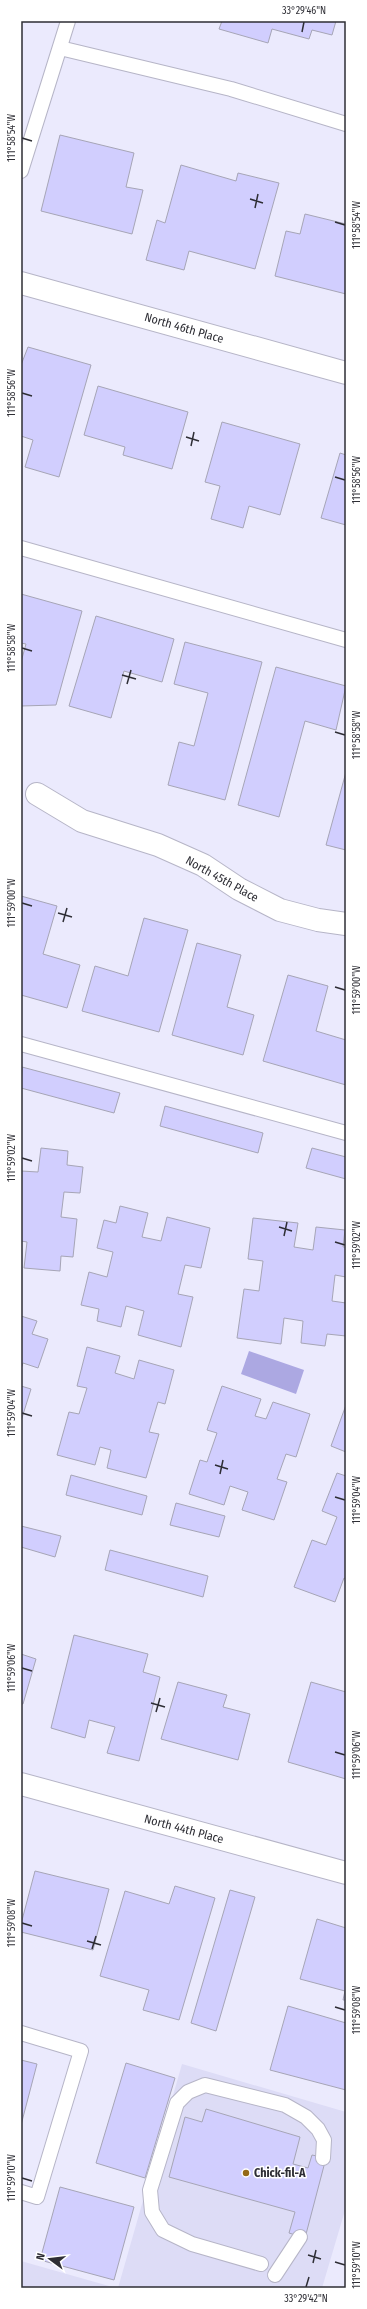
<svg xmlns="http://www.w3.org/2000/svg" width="367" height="2309" viewBox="0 0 367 2309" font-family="'Fira Sans Condensed',sans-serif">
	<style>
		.built { fill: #dddcf6 }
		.water { fill: #aca8e2 }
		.building { fill: #d1cefe; stroke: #a6a5b6 }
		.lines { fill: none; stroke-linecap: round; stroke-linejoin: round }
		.lane-casing { stroke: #b6b5c7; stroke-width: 16 }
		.street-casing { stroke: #b6b5c7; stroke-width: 24 }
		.lane { stroke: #fff; stroke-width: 14 }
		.street { stroke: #fff; stroke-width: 22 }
		.ticks { fill: none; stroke: #2e2e35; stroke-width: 1.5 }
		.poi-dot { fill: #956915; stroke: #fff; stroke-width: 1.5 }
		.labels { text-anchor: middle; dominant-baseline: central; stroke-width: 3; stroke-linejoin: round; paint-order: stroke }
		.street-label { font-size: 12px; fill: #2e2e35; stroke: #fff }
		.poi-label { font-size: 12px; font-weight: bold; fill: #2e2e35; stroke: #fff; text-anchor: start }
		.neatline { fill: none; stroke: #2e2e35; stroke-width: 1.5 }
		.ticks-label { font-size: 10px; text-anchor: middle; fill: #2e2e35 }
	</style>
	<rect width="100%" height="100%" fill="#ebeafd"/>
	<g class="built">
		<path d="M182 2064 346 2112V2207L322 2288H118Z"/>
		<path d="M21 2261 116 2288H21Z"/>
	</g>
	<path class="water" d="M249 1351 304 1370 296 1394 241 1374Z"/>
	<g class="building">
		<path d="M222 21H336L332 35 312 30 309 39 272 29 268 43 219 29Z"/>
		<path d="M60 135 134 153 126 187 143 190 132 234 41 211Z"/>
		<path d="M181 165 236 181 238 173 279 183 255 269 189 251 184 270 146 260 157 220 165 223Z"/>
		<path d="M305 214 346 224V294L275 276 286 231 300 234Z"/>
		<path d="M28 347 91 365 59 477 25 467 33 440 21 436V365Z"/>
		<path d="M98 386 188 412 172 469 123 455 125 447 84 435Z"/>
		<path d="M222 422 300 444 280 515 249 506 243 528 211 519 220 486 205 482Z"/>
		<path d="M340 453 346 455V525L321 518Z"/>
		<path d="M21 594 82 611 56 705 21 706V662L26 644 21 643Z"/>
		<path d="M96 616 174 639 162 682 124 671 111 718 69 706Z"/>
		<path d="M185 642 262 662 225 800 168 785 179 742 194 746 208 693 174 684Z"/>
		<path d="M276 667 346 686 336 730 305 721 279 817 238 805Z"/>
		<path d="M346 772V850L326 845Z"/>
		<path d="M21 896 57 906 43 954 80 965 67 1008 21 995Z"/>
		<path d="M144 918 188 930 159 1032 82 1011 95 966 128 976Z"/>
		<path d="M197 943 241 955 227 1007 254 1015 243 1055 172 1035Z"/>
		<path d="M288 975 328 986 316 1031 346 1040V1085L263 1061Z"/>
		<path d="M22 1067 120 1093 114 1113 21 1088Z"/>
		<path d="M165 1106 263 1133 258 1153 160 1126Z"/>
		<path d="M41 1148 68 1151 67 1165 83 1167 80 1193 64 1192 61 1217 77 1219 73 1257 61 1256 60 1271 24 1268 27 1242 21 1241V1171L38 1172Z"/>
		<path d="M312 1148 346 1157V1179L306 1168Z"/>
		<path d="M120 1206 148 1213 142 1237 161 1241 167 1217 210 1228 201 1268 185 1265 178 1294 193 1297 181 1347 138 1335 144 1311 126 1306 121 1327 97 1321 99 1309 81 1305 89 1272 107 1277 113 1252 97 1248 104 1220 116 1223Z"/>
		<path d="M253 1218 298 1223 294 1247 313 1250 316 1227 345 1230 343 1247H346V1277L335 1275 332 1301 346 1303V1336L327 1334 325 1346 301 1343 303 1321 284 1318 281 1344 237 1338 244 1289 259 1291 263 1261 248 1259Z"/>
		<path d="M21 1316 37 1321 32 1334 48 1339 38 1368 23 1363 21 1369Z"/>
		<path d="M87 1347 120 1356 115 1373 134 1379 139 1360 174 1370 165 1404 158 1402 149 1432 159 1434 146 1478 107 1468 111 1450 100 1447 95 1465 57 1455 69 1412 79 1414 87 1388 77 1386Z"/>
		<path d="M21 1386 31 1389 21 1421Z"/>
		<path d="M222 1386 261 1399 255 1416 266 1419 273 1402 310 1414 296 1457 286 1454 277 1479 287 1482 274 1520 242 1510 248 1492 230 1486 224 1505 189 1494 200 1460 207 1462 217 1433 207 1430Z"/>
		<path d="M346 1405V1452L331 1446Z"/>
		<path d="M337 1473 346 1476V1579L344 1578 335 1602 294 1587 312 1540 326 1545 337 1517 322 1511Z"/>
		<path d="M71 1475 147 1496 142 1515 66 1495Z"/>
		<path d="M176 1503 225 1516 219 1537 170 1525Z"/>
		<path d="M21 1526 61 1536 55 1557 21 1547Z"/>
		<path d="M110 1550 208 1576 203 1597 105 1570Z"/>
		<path d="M74 1635 148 1654 143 1672 160 1677 139 1761 107 1753 115 1727 89 1720 85 1738 51 1728Z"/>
		<path d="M21 1654 36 1659 23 1704H21Z"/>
		<path d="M178 1682 227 1695 223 1707 250 1714 238 1760 161 1739Z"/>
		<path d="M311 1682 346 1692V1779L288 1762Z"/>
		<path d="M35 1871 109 1889 93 1950 21 1932V1924Z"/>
		<path d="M175 1886 215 1898 179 2020 143 2010 149 1990 100 1976 125 1891 169 1904Z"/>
		<path d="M230 1890 255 1897 216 2031 191 2023Z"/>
		<path d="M317 1919 346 1928V2000H343L345 1991 300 1979Z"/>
		<path d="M288 2006 346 2023V2090L270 2070Z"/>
		<path d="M21 2060 37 2064 21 2125Z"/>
		<path d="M126 2063 175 2078 145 2178 96 2163Z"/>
		<path d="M206 2109 300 2137 293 2164 308 2168 312 2155 326 2158 305 2238 289 2233 295 2212 169 2177 185 2117 202 2122Z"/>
		<path d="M60 2187 134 2207 114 2280 40 2260Z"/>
	</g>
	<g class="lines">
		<g class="lane-casing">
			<g id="lane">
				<path d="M60 48 231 89 346 124"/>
				<path d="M21 171 68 21"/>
				<path d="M21 548 346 640"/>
				<path d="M21 1044 346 1133"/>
				<path d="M21 2033 81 2051 37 2197 21 2192"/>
				<path d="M261 2264 192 2244 163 2230 152 2212 150 2190 177 2103 188 2092 205 2085 285 2105 306 2117 318 2129 324 2140 323 2158"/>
				<path d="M275 2275 300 2237"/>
			</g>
		</g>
		<g class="street-casing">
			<g id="street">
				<path d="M21 283 346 373"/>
				<path d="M37 794 82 821 158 845 203 865 239 889 280 910 318 920 346 924"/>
				<path d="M21 1784 346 1873"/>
			</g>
		</g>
		<use href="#lane" class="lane"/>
		<use href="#street" class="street"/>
	</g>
	<path class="ticks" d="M302 32 304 22M22 138 32 141M250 199 263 203M255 208 258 194M335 222 345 225M22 393 32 396M186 437 199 441M191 446 194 432M335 477 345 480M22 648 32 651M122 675 136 679M127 684 131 670M335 732 345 735M22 903 32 906M58 913 72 917M63 922 67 908M335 987 345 990M22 1158 32 1161M279 1227 292 1231M284 1236 287 1222M335 1242 345 1245M22 1413 32 1416M215 1465 228 1469M220 1474 223 1460M335 1497 345 1500M22 1668 32 1671M151 1703 165 1707M156 1712 160 1698M335 1752 345 1755M22 1923 32 1926M87 1941 101 1945M92 1949 96 1936M335 2007 345 2010M22 2178 32 2181M308 2255 321 2259M335 2262 345 2265M313 2263 316 2250M306 2287 309 2277"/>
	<circle class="poi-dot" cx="246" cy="2173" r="4"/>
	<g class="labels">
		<g class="street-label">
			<text transform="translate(184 328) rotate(16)">North 46th Place</text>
			<text transform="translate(222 879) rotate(29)">North 45th Place</text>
			<text transform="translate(184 1829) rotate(15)">North 44th Place</text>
		</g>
		<g class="poi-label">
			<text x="254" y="2173">Chick-fil-A</text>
		</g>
	</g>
	<rect width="367" height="2309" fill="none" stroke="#ffffff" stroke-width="44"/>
	<g transform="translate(50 2259) rotate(285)" stroke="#ffffff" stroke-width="3" paint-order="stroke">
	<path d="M0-3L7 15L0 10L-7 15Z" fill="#2e2e35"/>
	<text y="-6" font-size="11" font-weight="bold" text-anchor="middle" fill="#2e2e35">N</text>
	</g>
	<rect x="22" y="22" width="323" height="2265" class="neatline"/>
	<g class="ticks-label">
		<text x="304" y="14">33°29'46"N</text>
		<text transform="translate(11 138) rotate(-90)" y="4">111°58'54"W</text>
		<text transform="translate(356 225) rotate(-90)" y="4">111°58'54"W</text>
		<text transform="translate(11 393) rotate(-90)" y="4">111°58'56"W</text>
		<text transform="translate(356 480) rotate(-90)" y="4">111°58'56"W</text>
		<text transform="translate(11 648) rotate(-90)" y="4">111°58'58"W</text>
		<text transform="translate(356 735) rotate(-90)" y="4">111°58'58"W</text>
		<text transform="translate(11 903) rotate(-90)" y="4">111°59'00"W</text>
		<text transform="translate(356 990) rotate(-90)" y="4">111°59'00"W</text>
		<text transform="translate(11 1158) rotate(-90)" y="4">111°59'02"W</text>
		<text transform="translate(356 1245) rotate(-90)" y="4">111°59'02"W</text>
		<text transform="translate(11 1413) rotate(-90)" y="4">111°59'04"W</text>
		<text transform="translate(356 1500) rotate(-90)" y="4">111°59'04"W</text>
		<text transform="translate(11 1668) rotate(-90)" y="4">111°59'06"W</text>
		<text transform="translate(356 1755) rotate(-90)" y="4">111°59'06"W</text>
		<text transform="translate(11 1923) rotate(-90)" y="4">111°59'08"W</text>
		<text transform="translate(356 2010) rotate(-90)" y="4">111°59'08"W</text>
		<text transform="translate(11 2178) rotate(-90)" y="4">111°59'10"W</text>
		<text transform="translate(356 2265) rotate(-90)" y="4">111°59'10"W</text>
		<text x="306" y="2302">33°29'42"N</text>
	</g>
</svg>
